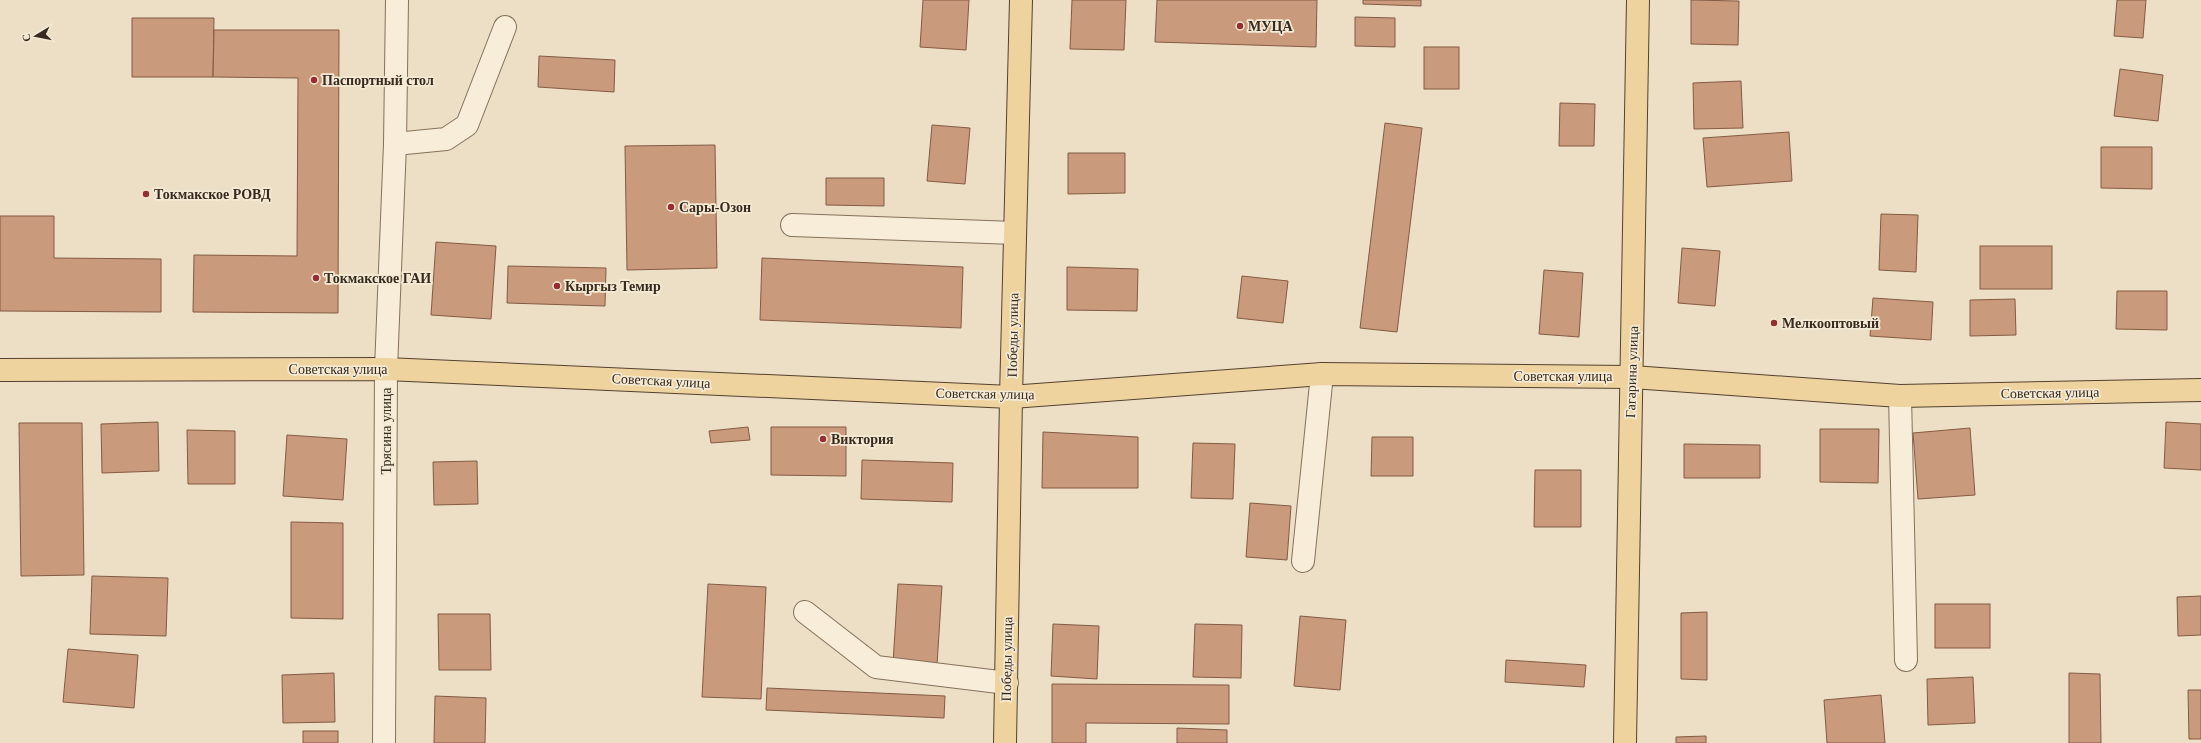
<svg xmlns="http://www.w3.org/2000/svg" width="2201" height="743" viewBox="0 0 2201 743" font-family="Georgia,serif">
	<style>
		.building { fill: #c99a7c; stroke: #845b43 }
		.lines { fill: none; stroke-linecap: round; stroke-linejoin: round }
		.minor-casing { stroke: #86715c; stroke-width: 24 }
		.major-casing { stroke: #544030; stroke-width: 24 }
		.minor { stroke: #f7edd8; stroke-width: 22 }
		.major { stroke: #eed39e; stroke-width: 22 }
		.poi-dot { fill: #932e31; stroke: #f4ead4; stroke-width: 1.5 }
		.labels { text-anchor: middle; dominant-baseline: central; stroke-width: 3.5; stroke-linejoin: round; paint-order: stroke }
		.poi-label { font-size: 14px; font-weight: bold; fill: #372a1f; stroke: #f4ead4; text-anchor: start }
		.street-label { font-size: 14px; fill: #372a1f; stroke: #f4ead4 }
	</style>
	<rect width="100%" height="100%" fill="#ecdfc5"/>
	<g class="building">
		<path d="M923 0H969L966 50 920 47Z"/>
		<path d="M1072 0H1126L1124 50 1070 49Z"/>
		<path d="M1157 0H1317L1316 47 1155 42Z"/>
		<path d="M1363 0H1421V6L1363 4Z"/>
		<path d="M1691 0 1739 1 1738 45 1691 44Z"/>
		<path d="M2117 0H2146L2143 38 2114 36Z"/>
		<path d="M1355 17 1395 18V47L1355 46Z"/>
		<path d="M132 18H214L213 77H132Z"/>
		<path d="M214 30H339L338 313 193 312 194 255 297 256 298 78 213 77Z"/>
		<rect x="1424" y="47" width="35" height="42"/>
		<path d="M539 56 615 60 614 92 538 87Z"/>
		<path d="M2120 69 2163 75 2158 121 2114 116Z"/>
		<path d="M1741 81 1743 128 1694 129 1693 83Z"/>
		<path d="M1560 103 1595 104 1594 146H1559Z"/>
		<path d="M1385 123 1422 128 1397 332 1360 328Z"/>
		<path d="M932 125 970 128 965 184 927 181Z"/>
		<path d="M1789 132 1792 181 1707 187 1703 138Z"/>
		<path d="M715 145 717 268 627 270 625 146Z"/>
		<path d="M2101 147H2152V189L2101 188Z"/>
		<path d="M1068 153H1125V193L1068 194Z"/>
		<path d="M826 178H884V206L826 205Z"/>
		<path d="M1881 214 1918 215 1916 272 1879 270Z"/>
		<path d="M0 216H54V258L161 259V312L0 311Z"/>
		<path d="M436 242 496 246 491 319 431 315Z"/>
		<rect x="1980" y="246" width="72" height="43"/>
		<path d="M1682 248 1720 251 1715 306 1678 303Z"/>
		<path d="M762 258 963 267 961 328 760 320Z"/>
		<path d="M508 266 606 268 605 306 507 303Z"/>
		<path d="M1067 267 1138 269 1137 311 1067 310Z"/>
		<path d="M1544 270 1583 273 1579 337 1539 334Z"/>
		<path d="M1242 276 1288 281 1283 323 1237 318Z"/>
		<path d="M2117 291H2167V330L2116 329Z"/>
		<path d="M1873 298 1933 302 1931 340 1870 336Z"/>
		<path d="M2015 299 2016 335 1970 336V300Z"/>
		<path d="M158 422 159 471 102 473 101 424Z"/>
		<path d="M2166 422 2201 424V470L2164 468Z"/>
		<path d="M19 423H82L84 575 21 576Z"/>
		<path d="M748 427 750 440 711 443 709 431Z"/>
		<path d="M771 427H846V476L771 475Z"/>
		<path d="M1970 428 1975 495 1918 499 1913 433Z"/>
		<path d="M1820 429H1879L1878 483 1820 482Z"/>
		<path d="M187 430 235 431V484H188Z"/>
		<path d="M1043 432 1138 437V488H1042Z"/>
		<path d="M287 435 347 439 343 500 283 496Z"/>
		<path d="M1372 437H1413V476H1371Z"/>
		<path d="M1193 443 1235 444 1233 499 1191 498Z"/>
		<path d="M1684 444 1760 445V478H1684Z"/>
		<path d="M862 460 953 463 952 502 861 499Z"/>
		<path d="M477 461 478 504 434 505 433 462Z"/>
		<path d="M1535 470H1581V527H1534Z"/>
		<path d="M1250 503 1291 506 1287 560 1246 557Z"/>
		<path d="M291 522 343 523V619L291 618Z"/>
		<path d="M92 576 168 578 166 636 90 634Z"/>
		<path d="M708 584 766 587 761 699 702 697Z"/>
		<path d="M898 584 942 586 937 665 893 663Z"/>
		<path d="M2201 596V635L2178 636 2177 597Z"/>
		<rect x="1935" y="604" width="55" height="44"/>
		<path d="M1707 612V680L1681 679V613Z"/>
		<path d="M438 614H490L491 670H439Z"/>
		<path d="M1300 616 1346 620 1340 690 1294 686Z"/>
		<path d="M1053 624 1099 626 1097 679 1051 676Z"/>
		<path d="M1195 624 1242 625 1241 678 1193 677Z"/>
		<path d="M68 649 138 655 134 708 63 702Z"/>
		<path d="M1506 660 1586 665 1584 687 1505 682Z"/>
		<path d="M334 673 335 722 283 723 282 675Z"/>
		<path d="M2069 673 2100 674 2101 743H2069Z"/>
		<path d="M1973 677 1975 723 1928 725 1927 679Z"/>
		<path d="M1052 684 1229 685V724L1086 723V743H1052Z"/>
		<path d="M767 688 945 696 944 718 766 710Z"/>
		<path d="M2188 690H2201V739H2189Z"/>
		<path d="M1881 695 1885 743H1827L1824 700Z"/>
		<path d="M435 696 486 698 485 743H434Z"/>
		<path d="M1177 728 1227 730V743H1177Z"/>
		<rect x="303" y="731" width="35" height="12"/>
		<path d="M1706 736V743H1676V737Z"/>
	</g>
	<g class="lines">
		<g class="minor-casing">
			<g id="minor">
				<path d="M395 144 446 139 467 125 505 27"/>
				<path d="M792 225 1015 233"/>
				<path d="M1900 396 1906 660"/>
				<path d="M1303 561 1322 374"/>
				<path d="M805 612 876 667 1007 683"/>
				<path d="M384 743 386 369 395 144 397 0"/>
			</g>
		</g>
		<g class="major-casing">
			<g id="major">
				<path d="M0 370 386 369 1011 397 1322 374 1632 377 1900 396 2201 390"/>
				<path d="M1005 743 1011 397 1021 0"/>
				<path d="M1625 743 1638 0"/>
			</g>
		</g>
		<use href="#minor" class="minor"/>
		<use href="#major" class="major"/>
	</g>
	<g class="poi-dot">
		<circle cx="1240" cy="26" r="4"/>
		<circle cx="314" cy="80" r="4"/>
		<circle cx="146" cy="194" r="4"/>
		<circle cx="671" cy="207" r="4"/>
		<circle cx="316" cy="278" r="4"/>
		<circle cx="557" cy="286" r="4"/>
		<circle cx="1774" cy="323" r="4"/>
		<circle cx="823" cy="439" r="4"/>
	</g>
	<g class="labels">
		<g class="poi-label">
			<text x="1248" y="26">МУЦА</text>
			<text x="322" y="80">Паспортный стол</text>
			<text x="154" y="194">Токмакское РОВД</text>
			<text x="679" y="207">Сары-Озон</text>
			<text x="324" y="278">Токмакское ГАИ</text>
			<text x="565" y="286">Кыргыз Темир</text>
			<text x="1782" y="323">Мелкооптовый</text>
			<text x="831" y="439">Виктория</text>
		</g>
		<g class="street-label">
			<text transform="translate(1013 335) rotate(-89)">Победы улица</text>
			<text x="338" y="369">Советская улица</text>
			<text transform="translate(1632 372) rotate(-88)">Гагарина улица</text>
			<text x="1563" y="376">Советская улица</text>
			<text transform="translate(661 381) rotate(3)">Советская улица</text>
			<text transform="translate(2050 393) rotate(-1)">Советская улица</text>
			<text transform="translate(985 394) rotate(1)">Советская улица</text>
			<text transform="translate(386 431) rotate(-90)">Трясина улица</text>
			<text transform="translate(1007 659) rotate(-89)">Победы улица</text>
		</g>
	</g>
	<g transform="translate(36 36) rotate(260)" stroke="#f4ead4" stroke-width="3" paint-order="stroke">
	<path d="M0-3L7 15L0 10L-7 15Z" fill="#372a1f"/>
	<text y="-6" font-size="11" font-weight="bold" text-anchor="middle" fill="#372a1f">С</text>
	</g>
</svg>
